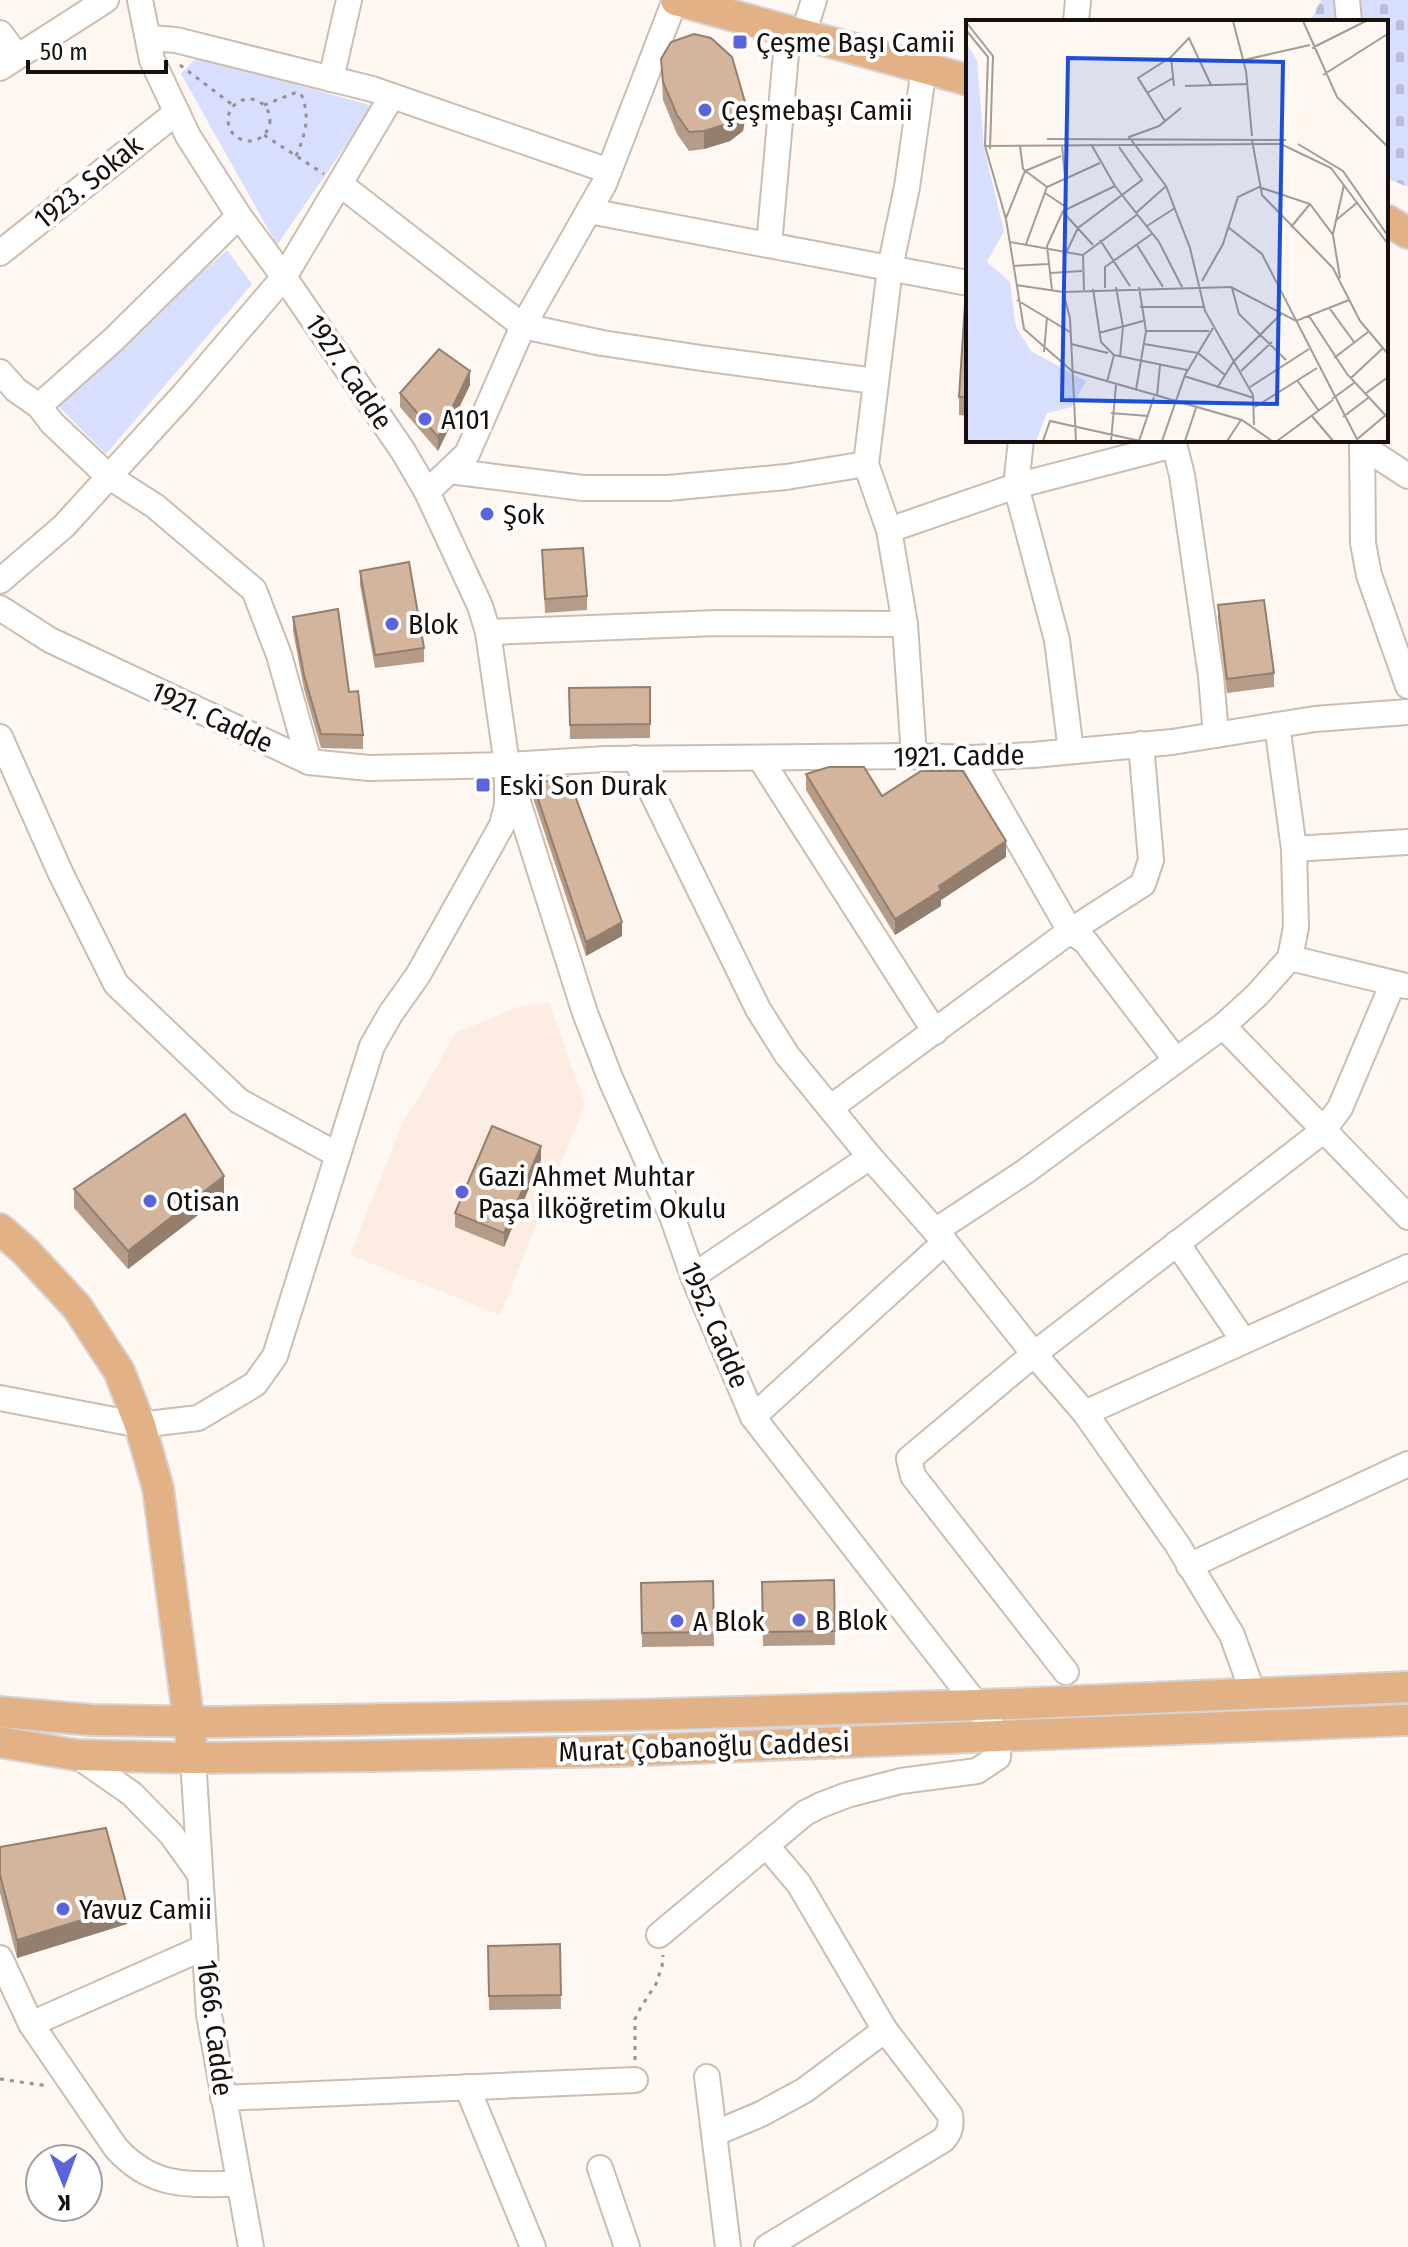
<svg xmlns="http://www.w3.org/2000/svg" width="1408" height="2247" viewBox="0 0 1408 2247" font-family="'Fira Sans Condensed',sans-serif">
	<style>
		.built { fill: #fcece1 }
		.green { fill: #d8defd }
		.cemetery { fill: url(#cemetery-stones) }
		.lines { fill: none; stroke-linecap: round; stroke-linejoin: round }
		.minor-casing { stroke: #cebcaf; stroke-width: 28 }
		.major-casing { stroke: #d5d4d3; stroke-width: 34 }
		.path { stroke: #98908c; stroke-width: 3; stroke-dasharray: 4 6; stroke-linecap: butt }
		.minor { stroke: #fff; stroke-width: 24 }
		.major { stroke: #e2b186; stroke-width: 30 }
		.wall { fill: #b59c88 }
		.shaded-wall { fill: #947f6f }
		.building { fill: #d3b59e; stroke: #947f6f; stroke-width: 2 }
		.poi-dot { fill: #5c64dc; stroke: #fff; stroke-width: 3 }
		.labels { text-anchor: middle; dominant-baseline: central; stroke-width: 8; stroke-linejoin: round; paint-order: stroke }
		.poi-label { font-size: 28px; fill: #17100c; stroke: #fff; text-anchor: start }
		.street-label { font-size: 28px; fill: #17100c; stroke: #fff }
		.inset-road { fill: none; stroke: #a29b96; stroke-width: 2 }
		.view { fill: #1d4ed8; fill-opacity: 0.15; stroke: #1d4ed8; stroke-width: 4 }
		.inset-edge { fill: none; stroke: #17100c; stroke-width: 4 }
	</style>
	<defs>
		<pattern id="cemetery-stones" width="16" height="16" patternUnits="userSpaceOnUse" patternTransform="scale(2)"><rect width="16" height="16" fill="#d8defd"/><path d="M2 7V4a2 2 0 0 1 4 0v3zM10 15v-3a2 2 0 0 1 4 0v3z" fill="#b9bdd8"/></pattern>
	</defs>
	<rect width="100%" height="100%" fill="#fff7f2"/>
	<path class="built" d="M549 1002 585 1104 500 1315 350 1255 400 1129 456 1033 517 1007Z"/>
	<g class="green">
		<path d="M197 57 373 106 277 245 181 74Z"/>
		<path d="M227 250 252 284 106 454 54 402Z"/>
	</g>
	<path class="cemetery" d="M1321 0H1408V187L1386 178V22H1310Z"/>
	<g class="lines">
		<g class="minor-casing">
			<g id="minor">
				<path d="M1347 0 1349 22"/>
				<path d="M1076 22 1078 0"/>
				<path d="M0 33 17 56"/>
				<path d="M803 35 814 0"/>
				<path d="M148 38 176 40 372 89 609 171"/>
				<path d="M0 68 106 0"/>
				<path d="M331 79 349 0"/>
				<path d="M340 184 523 326 602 343 701 358 875 381"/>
				<path d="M589 211 968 283"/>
				<path d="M769 245 788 31"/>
				<path d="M0 253 177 112"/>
				<path d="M0 372 16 390 39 406 52 423 108 476 155 506 254 590 279 655 309 762"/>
				<path d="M39 406 113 340 239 216"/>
				<path d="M1021 440 1016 486 1057 640 1071 751"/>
				<path d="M1173 440 1182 475 1211 676 1216 735"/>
				<path d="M1362 440 1363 543 1369 575 1408 686"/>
				<path d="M1362 446 1408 476"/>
				<path d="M449 471 583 488H668L786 477 866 464"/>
				<path d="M427 492 467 454 523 326 604 184 675 0"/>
				<path d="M889 530 1016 486 1174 445"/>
				<path d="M0 581 64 526 185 393 284 277 392 96"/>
				<path d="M0 608 50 640 309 762 369 768 507 765 606 759 914 756 971 758 1033 755 1172 742 1315 719 1408 712"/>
				<path d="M488 632 717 623 905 624"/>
				<path d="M0 737 61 874 116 984 239 1101 338 1155"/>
				<path d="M914 756 905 624 889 530 866 464 890 268 907 187 924 68"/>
				<path d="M635 758 758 1009 787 1055 870 1157 945 1242 1034 1354 1085 1413 1177 1544 1232 1635 1253 1693"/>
				<path d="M760 758 935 1032"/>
				<path d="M971 758 1070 931 1085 941 1175 1059"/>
				<path d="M512 783 585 1013 611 1080 672 1216 693 1276 753 1417 977 1705 999 1737 998 1757 977 1771 901 1781 847 1795 821 1805 805 1813 659 1935"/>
				<path d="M1294 849 1408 842"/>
				<path d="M1290 958 1406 986"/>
				<path d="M1223 1026 1408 1217"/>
				<path d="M830 1108 1070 931 1143 884 1151 860 1141 744"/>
				<path d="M935 1231 1026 1171 1223 1026 1257 995 1290 958 1296 927 1294 849 1277 725"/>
				<path d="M1177 1243 1243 1340"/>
				<path d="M693 1276 870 1157"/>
				<path d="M0 1398 140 1425 198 1418 255 1384 275 1356 372 1046 391 1013 418 975 502 825 507 805V765L488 632 480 606 427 492 403 451 284 277 239 216 188 136 152 60 140 0"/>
				<path d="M1085 1413 1408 1267"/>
				<path d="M753 1417 945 1242"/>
				<path d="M1189 1566 1408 1464"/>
				<path d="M1066 1672 913 1476 909 1459 1034 1354 1323 1131 1340 1108 1393 983"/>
				<path d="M76 1755 132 1794 171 1834 199 1873"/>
				<path d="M193 1758 209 2015 251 2247"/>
				<path d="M766 1845 799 1884 885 2030 950 2115C952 2125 950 2133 943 2140L767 2247"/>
				<path d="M0 1958 31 2024 116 2148C153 2189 188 2184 238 2184"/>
				<path d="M31 2024 205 1947"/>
				<path d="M707 2077 728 2247"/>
				<path d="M467 2087 533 2247"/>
				<path d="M223 2098 635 2080"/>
				<path d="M716 2133 761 2114 805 2090 885 2030"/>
				<path d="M600 2168 627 2247"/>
			</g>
		</g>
		<g class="major-casing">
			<g id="major">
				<path d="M676 0 968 80"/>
				<path d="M1386 220 1408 233"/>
				<path d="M0 1229 25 1251 77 1307 119 1371 140 1425 158 1488 191 1738"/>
				<path d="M0 1712 92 1720 217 1722 631 1715 1010 1704 1408 1687"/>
				<path d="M0 1742 76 1755 193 1758 372 1756 617 1751 1408 1720"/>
			</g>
		</g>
		<g class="path">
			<path d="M180 65 234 106"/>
			<circle cx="249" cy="120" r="21"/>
			<path d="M264 105 297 92"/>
			<path d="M264 135 324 174"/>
			<path d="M296 156C305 135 311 116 301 94"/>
			<path d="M635 2060V2019L641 2007 656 1984 662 1966 663 1955"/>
			<path d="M0 2079 48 2086"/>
		</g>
		<use href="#minor" class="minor"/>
		<use href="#major" class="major"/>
	</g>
	<g class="wall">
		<path d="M661 59 745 120 743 131 730 141 704 149 689 151 677 134 663 100Z"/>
		<path d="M968 288V416L959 415V397Z"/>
		<path d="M470 385 438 451 400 407V393Z"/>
		<path d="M542 550 587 596V610L545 613Z"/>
		<path d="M360 571 424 648V662L375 668 360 585Z"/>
		<path d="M1218 605 1274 673V687L1227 693 1218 619Z"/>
		<path d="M293 617 349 692 363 735V749L321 748 304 689 293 631Z"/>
		<path d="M650 687V738L570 739 569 688Z"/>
		<path d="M806 774 882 796 1006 857 941 900V906L895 935 806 790Z"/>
		<path d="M533 784 622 936 586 956 533 798Z"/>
		<path d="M541 1160 504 1247 455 1227V1213Z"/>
		<path d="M74 1189 224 1195 128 1269 74 1208Z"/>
		<path d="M834 1580 835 1645 763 1646 762 1582Z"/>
		<path d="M713 1581 714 1646 642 1647 641 1583Z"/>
		<path d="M0 1847 127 1924 17 1958 0 1893Z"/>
		<path d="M560 1944 561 2009 489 2010 488 1946Z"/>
	</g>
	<g class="shaded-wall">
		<path d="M745 102V120L743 131 730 141 704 149V131Z"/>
		<path d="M470 371V385L438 451V437Z"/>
		<path d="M1006 841V857L941 900V906L895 935V919L939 886Z"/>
		<path d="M622 922V936L586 956V942Z"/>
		<path d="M541 1146V1160L504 1247V1233Z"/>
		<path d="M224 1176V1195L128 1269V1251Z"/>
		<path d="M127 1906V1924L17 1958V1940Z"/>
	</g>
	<g class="building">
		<path d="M694 34 711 38 732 57 745 102 743 113 730 123 704 131 689 132 677 115 663 82 661 59 671 42Z"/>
		<path d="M966 288H968V397H959Z"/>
		<path d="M439 349 470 371 438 437 400 393Z"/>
		<path d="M583 548 587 596 545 599 542 550Z"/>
		<path d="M409 562 424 648 375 655 360 571Z"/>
		<path d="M1264 600 1274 673 1227 679 1218 605Z"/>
		<path d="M338 609 349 692 358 691 363 735 321 734 304 675 293 617Z"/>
		<path d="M650 687V724L570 725 569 688Z"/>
		<path d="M829 767H864L882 796 921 771H963L1006 841 939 886 941 890 895 919 806 774Z"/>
		<path d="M568 777 622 922 586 942 533 784Z"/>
		<path d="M185 1114 224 1176 128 1251 74 1189Z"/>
		<path d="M492 1126 541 1146 504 1233 455 1213Z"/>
		<path d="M834 1580 835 1631 763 1632 762 1582Z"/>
		<path d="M713 1581 714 1632 642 1633 641 1583Z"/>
		<path d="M106 1828 127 1906 17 1940 0 1875V1847Z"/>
		<path d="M560 1944 561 1995 489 1996 488 1946Z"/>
	</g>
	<g class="poi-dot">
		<rect x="732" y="34" width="16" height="16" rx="4"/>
		<circle cx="705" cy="110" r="8"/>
		<circle cx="425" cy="419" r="8"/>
		<circle cx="487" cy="514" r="8"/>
		<circle cx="392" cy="624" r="8"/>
		<rect x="475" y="777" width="16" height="16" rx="4"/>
		<circle cx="462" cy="1192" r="8"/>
		<circle cx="150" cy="1201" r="8"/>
		<circle cx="799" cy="1620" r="8"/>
		<circle cx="677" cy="1621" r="8"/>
		<circle cx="63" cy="1909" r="8"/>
	</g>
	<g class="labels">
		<g class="poi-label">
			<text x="756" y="42">Çeşme Başı Camii</text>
			<text x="721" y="110">Çeşmebaşı Camii</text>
			<text x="441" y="419">A101</text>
			<text x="503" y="514">Şok</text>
			<text x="408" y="624">Blok</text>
			<text x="499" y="785">Eski Son Durak</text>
			<text x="478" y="1176">Gazi Ahmet Muhtar<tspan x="478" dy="32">Paşa İlköğretim Okulu</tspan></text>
			<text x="166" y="1201">Otisan</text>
			<text x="815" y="1620">B Blok</text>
			<text x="693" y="1621">A Blok</text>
			<text x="79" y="1909">Yavuz Camii</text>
		</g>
		<g class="street-label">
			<text transform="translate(88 182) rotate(-39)">1923. Sokak</text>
			<text transform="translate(349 372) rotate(56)">1927. Cadde</text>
			<text transform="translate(212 717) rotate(25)">1921. Cadde</text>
			<text transform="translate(959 756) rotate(-1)">1921. Cadde</text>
			<text transform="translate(715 1325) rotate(67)">1952. Cadde</text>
			<text transform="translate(704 1747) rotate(-2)">Murat Çobanoğlu Caddesi</text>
			<text transform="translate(215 2028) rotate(83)">1666. Cadde</text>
		</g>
	</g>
	<g transform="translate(966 20)">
		<rect width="422" height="422" fill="#fff7f2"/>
		<path d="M0 23 11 40 18 128 38 211 21 242 44 262 50 307 65 331 120 361 106 387 81 393 70 421H0Z" fill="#d8defd"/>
		<path class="inset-road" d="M267 1 280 51 286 116M337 1 371 77 422 127M0 2 27 36 24 129M0 10 22 37 19 126 40 199 58 309 106 351 276 400 306 421M346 28 400 1M205 37 208 66M278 40 344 25M357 55 420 15M219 66 282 64M181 73 207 58M215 88 193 106 163 117 200 166 224 228 239 291 287 375 288 405M199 101 172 58 205 37 223 18 245 65M81 119 320 120M286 120 296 175 367 248 394 301 422 334M125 124 149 166 193 222 216 267M332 124 377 151 422 216M96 125 99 158M19 126 315 124 365 148 422 224M54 126 57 149 81 167M79 173 100 187M97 192 127 225M170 193 199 167M40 198 59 151 95 136M369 201 392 182M181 206 209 188M262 207 296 234 392 421M325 207 344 184M367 214 378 165M134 220 164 266M44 222 116 235M60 224 81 167 134 143M171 225 197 267M101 231 112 208 176 160 153 127M47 246 82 244M84 253 116 251M236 261 257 224 272 177 293 167 344 184 367 215 374 258M50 265 97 272 265 267 330 301 383 280M150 267 157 307 154 337M139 268V247L187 213M266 268 273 294 320 340M127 269 135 322 148 335 141 362M86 270 81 226 97 191 149 166M118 270 117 235 172 194M97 272 104 298 110 421M51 280 104 312M174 287H238M364 289 388 322M343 296 381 354 422 398M180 311H243M133 313 177 301M105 324 142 333M178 324 232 333 259 355M78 332 81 297M148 335 221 350M368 338 402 312M275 351 306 322M218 356 288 378M385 358 417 328M331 360 353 391M284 367 343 329M251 368 268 341 315 294M170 370 180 311 173 267M399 374 422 357M191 376 194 345M366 379 388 363M289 387 351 348M145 393 182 396M346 396 367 421M377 397 402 378M77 421 84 401 174 421M145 421 150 365M173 421 188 377M196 421 219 355 247 308M219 421 230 388M261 421 275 400M311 421 367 380M389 421 421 394"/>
		<path class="view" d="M102 38 317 42 311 384 96 380Z"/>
		<rect width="422" height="422" class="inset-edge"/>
	</g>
	<g transform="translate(64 2183) rotate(179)"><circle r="38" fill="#ffffff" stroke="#a29f9e" stroke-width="2"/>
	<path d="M0-6L14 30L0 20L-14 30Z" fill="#5c64dc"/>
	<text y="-12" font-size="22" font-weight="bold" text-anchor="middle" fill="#17100c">K</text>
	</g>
	<path d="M28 60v12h138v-12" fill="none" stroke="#17100c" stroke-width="4"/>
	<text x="40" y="60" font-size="24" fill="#17100c" stroke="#ffffff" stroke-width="6" paint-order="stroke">50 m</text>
</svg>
